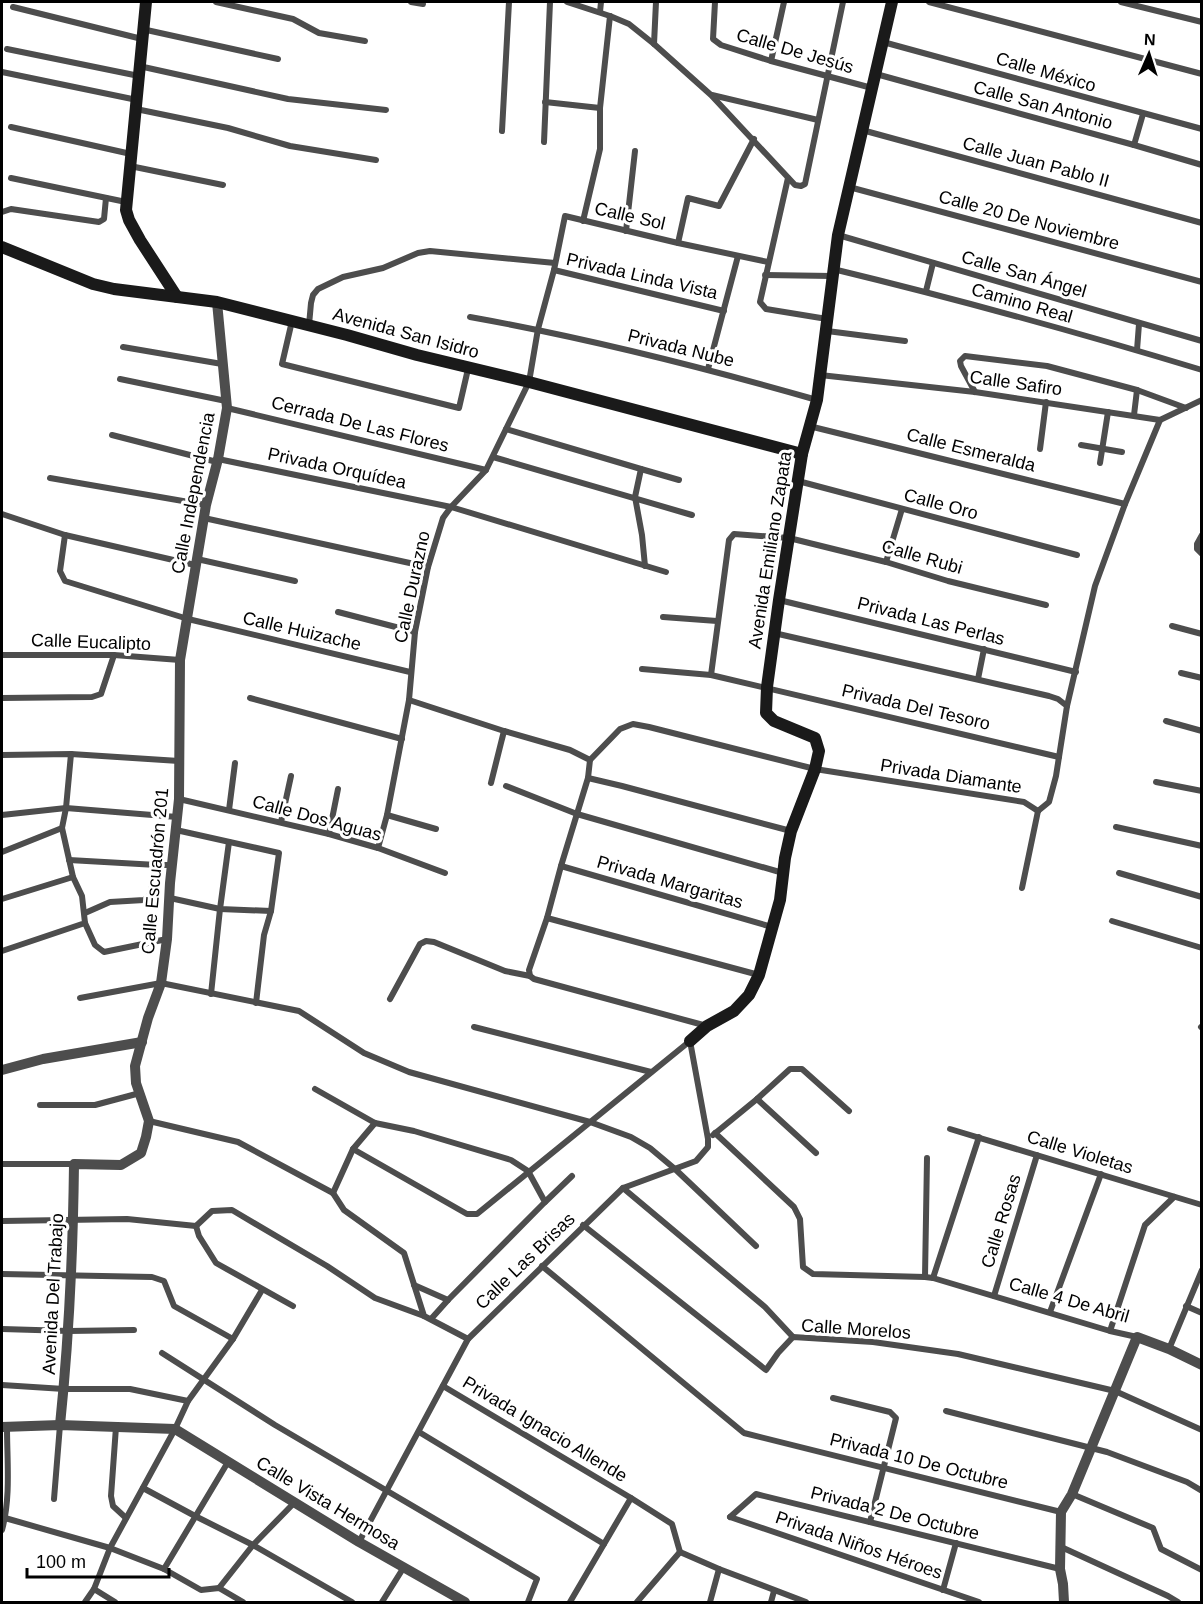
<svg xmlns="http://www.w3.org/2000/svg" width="1203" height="1604" viewBox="0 0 1203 1604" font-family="Arial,sans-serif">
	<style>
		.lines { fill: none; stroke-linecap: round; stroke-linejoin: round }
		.minor { stroke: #4d4d4d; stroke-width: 6 }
		.tertiary { stroke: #4d4d4d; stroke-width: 10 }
		.secondary { stroke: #1a1a1a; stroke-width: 12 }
		.labels { text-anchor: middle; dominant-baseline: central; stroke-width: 6; stroke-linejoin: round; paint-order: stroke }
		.street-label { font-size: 18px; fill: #000; stroke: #fff }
	</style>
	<rect width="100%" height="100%" fill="#fff"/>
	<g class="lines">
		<g class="minor">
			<path d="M216 2 293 19 319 33 365 41"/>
			<path d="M411 2 423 4"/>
			<path d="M567 2 610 16 629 24 654 44 711 95 795 185 801 186 805 184 843 2"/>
			<path d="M715 2 713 39 721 45 771 61 872 88"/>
			<path d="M929 2 1202 74"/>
			<path d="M1121 2 1202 22"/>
			<path d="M13 7 142 39"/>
			<path d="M600 12 601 2"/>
			<path d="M142 29 278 59"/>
			<path d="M883 42 1202 129"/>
			<path d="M654 44 656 2"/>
			<path d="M7 49 139 76"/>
			<path d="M771 61 784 2"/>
			<path d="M139 66 288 99 386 110"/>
			<path d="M2 72 137 100"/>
			<path d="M876 74 1134 145 1202 165"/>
			<path d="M712 95 818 120"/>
			<path d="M545 102 600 108"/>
			<path d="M136 109 228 128 290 146 376 160"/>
			<path d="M11 127 131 154"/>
			<path d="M862 130 1202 223"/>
			<path d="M502 131 509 2"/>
			<path d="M544 142 550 2"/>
			<path d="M1134 145 1143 114"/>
			<path d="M130 166 223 185"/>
			<path d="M11 178 126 202"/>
			<path d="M788 178 760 302 766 309 827 319"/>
			<path d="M849 187 1202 282"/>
			<path d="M2 212 11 209 99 222 104 219 106 198"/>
			<path d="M583 221 600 149V108L610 16"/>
			<path d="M626 231 635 151"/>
			<path d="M838 235 1202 341"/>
			<path d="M678 243 688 198 719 206 754 139"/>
			<path d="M833 269C957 299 1080 333 1202 370"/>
			<path d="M554 270 724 311"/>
			<path d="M765 275 832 276"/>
			<path d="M926 291 933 263"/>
			<path d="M470 317C587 338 702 367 817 400"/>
			<path d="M292 321 282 364 459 408 468 369"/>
			<path d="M309 325 311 303 313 295 318 289 343 277 383 268 418 253 430 251 555 263"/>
			<path d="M827 331 905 341"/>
			<path d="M123 347 222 364"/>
			<path d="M1137 350 1139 324"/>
			<path d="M708 369 738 256"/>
			<path d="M820 375 975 392 1160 420 1202 400"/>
			<path d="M120 379 226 401"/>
			<path d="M975 392 961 366 960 361 965 356 1047 366 1137 390 1186 408"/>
			<path d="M227 408 486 470"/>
			<path d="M1134 415 1137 390"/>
			<path d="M809 426 1125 504"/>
			<path d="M506 429 641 469 635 497 642 535 645 566"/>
			<path d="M112 435 217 462"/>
			<path d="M1081 445 1122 452"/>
			<path d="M1040 449 1046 402"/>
			<path d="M493 457 692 515"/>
			<path d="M218 459 451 507 666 572"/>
			<path d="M1100 463 1108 412"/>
			<path d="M641 469 679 480"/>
			<path d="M50 478 206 505"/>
			<path d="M798 481 1077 555"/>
			<path d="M2 514 65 535 195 565"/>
			<path d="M204 518 428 567"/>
			<path d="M65 535 60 571 65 581 188 619 410 672"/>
			<path d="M1202 535 1197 544V549L1202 554"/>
			<path d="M197 559 295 581"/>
			<path d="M886 562 902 509"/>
			<path d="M779 600 1076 672"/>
			<path d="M338 612 415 632"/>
			<path d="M663 617 717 621"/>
			<path d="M1172 626 1202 634"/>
			<path d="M774 633 1049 696 1058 699 1067 706 1056 776 1049 802 1038 811"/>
			<path d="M2 655H114L180 660"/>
			<path d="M642 669 711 675 1059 757"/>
			<path d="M1181 673 1202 678"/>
			<path d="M711 675 729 540 734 534 789 538 886 562 948 581 1046 605"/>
			<path d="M978 679 984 649"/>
			<path d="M2 698 92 697 101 694 114 655"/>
			<path d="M250 698 402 739"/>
			<path d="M409 700 504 731 570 750 590 760 588 778 561 866 547 918 529 970 530 976 534 979 707 1026"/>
			<path d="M1067 706 1095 586 1125 504 1160 420"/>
			<path d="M1166 721 1202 731"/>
			<path d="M2 755 71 754 179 761"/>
			<path d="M590 760 620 729 633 724 649 727 815 769 1024 802 1038 811"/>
			<path d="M588 778 622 786 791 831"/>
			<path d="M1156 782 1202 791"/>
			<path d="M491 783 504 731"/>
			<path d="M506 786 577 814 783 873"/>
			<path d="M179 799 329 834 378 848 445 873"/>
			<path d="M229 810 235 763"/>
			<path d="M2 815 66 808 177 817"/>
			<path d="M387 815 436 829"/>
			<path d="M281 822 291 776"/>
			<path d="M1116 827 1202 846"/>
			<path d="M176 830 279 853 271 911 264 935 256 1003"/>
			<path d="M329 834 338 789"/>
			<path d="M378 848 387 815 409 700 415 632 428 567 443 518 451 507 486 470 529 382 538 329 554 270 565 216 678 243 768 262"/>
			<path d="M2 852 62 828"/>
			<path d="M69 860 157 865H172"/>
			<path d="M561 866 772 927"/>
			<path d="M1119 873 1202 897"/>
			<path d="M1022 888 1038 811"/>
			<path d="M170 898 220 909 271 911"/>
			<path d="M2 899 73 877"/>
			<path d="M85 913 110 902 144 900 150 895 157 865"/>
			<path d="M547 918 759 975"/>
			<path d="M1112 921 1202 948"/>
			<path d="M85 923 95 945 104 952 167 939"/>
			<path d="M2 951 85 923 82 896 73 877 62 828 66 808 71 754"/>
			<path d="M211 994 220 909 229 842"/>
			<path d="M80 998 161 983 299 1011 364 1053 409 1072 590 1122 631 1137 650 1148 675 1169 756 1246"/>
			<path d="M390 999 420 944 426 941 434 942 505 971 530 976"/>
			<path d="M474 1027 651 1072"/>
			<path d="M1201 1027 1202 1028"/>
			<path d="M315 1089 375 1123 414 1131 511 1160 528 1171 545 1202 448 1300 431 1319"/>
			<path d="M757 1099 816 1153"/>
			<path d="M40 1105H95L140 1093"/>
			<path d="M149 1121 238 1142 333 1193"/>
			<path d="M950 1129 1202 1205"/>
			<path d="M715 1133 794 1207 800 1219 803 1267 813 1274 925 1277 933 1278 1110 1331 1137 1337"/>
			<path d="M713 1135 757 1099 790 1069H802L849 1111"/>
			<path d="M353 1149 467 1214H477L690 1041 708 1139V1147L696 1161 623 1188 468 1339 359 1542"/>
			<path d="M2 1164H74"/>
			<path d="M623 1188 765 1307 793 1337"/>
			<path d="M333 1193 344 1210 404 1253 424 1316 468 1339"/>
			<path d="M333 1193 353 1149 375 1123"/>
			<path d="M545 1202 572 1176"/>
			<path d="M2 1221 127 1219 196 1226 212 1211 232 1210 327 1266 375 1298 424 1316"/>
			<path d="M583 1225 766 1370 778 1353 793 1337 873 1342 958 1354 1115 1391 1202 1430"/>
			<path d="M196 1226 199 1236 216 1263 293 1306"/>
			<path d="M542 1266 744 1433 1061 1512"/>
			<path d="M2 1274 152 1277 164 1281 174 1306 233 1339"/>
			<path d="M925 1277 927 1158"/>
			<path d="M933 1278 979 1137"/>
			<path d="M414 1285 448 1300"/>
			<path d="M994 1296 1037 1155"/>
			<path d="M1186 1306 1202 1313"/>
			<path d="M1050 1312 1101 1174"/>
			<path d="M2 1329 69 1331 134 1330"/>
			<path d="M1110 1331 1145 1225 1174 1197"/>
			<path d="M1169 1349 1202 1270"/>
			<path d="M162 1353 275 1425 537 1579 528 1602"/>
			<path d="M2 1385 64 1389H130L188 1401"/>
			<path d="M443 1386 631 1498 672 1524 680 1552"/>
			<path d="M833 1398 890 1412 896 1418 870 1522"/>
			<path d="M946 1411 1107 1452 1187 1482 1202 1491"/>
			<path d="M116 1427 111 1496 113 1506 126 1518"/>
			<path d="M419 1432 604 1544"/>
			<path d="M143 1488 195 1516 253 1545 352 1602"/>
			<path d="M1072 1494 1153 1528 1161 1549 1202 1570"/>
			<path d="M54 1499 60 1425"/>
			<path d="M730 1517 756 1494 1060 1569"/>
			<path d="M730 1517 979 1602"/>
			<path d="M5 1518 110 1548 164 1569 201 1590 219 1588 243 1602"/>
			<path d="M2 1530C11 1497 7 1461 7 1427"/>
			<path d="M1059 1546 1168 1596 1178 1602"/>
			<path d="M680 1552 719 1569 806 1602"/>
			<path d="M164 1569 228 1462"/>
			<path d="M219 1588 253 1545 295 1502"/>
			<path d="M94 1589 115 1602"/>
			<path d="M943 1590 956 1543"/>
			<path d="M85 1602 94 1589 110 1548 175 1429 188 1401 233 1339 262 1290"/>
			<path d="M382 1602 404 1567"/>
			<path d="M570 1602 631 1498"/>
			<path d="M637 1602 680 1552"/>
			<path d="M710 1602 719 1569"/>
			<path d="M771 1602 774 1591"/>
		</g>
		<g class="tertiary">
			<path d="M2 1070 43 1059 142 1042"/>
			<path d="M60 1425C69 1338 73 1251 74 1164L121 1165 141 1153 146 1137 149 1121 136 1083 135 1066 148 1018 161 983 167 939 170 883 179 799 180 660 206 505 218 459 227 408 217 302"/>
			<path d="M2 1427 60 1425 175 1429 359 1542 465 1602"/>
			<path d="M1064 1602 1063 1584 1060 1569 1061 1512 1072 1494 1137 1337 1169 1349 1202 1365"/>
		</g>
		<g class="secondary">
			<path d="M146 2 126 210 129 220 140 240 177 297"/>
			<path d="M2 247 93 284 114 289 217 302 347 335 417 355 529 382 802 454"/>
			<path d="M690 1041 707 1026 734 1011 749 995 759 975 780 900 785 858 791 831 815 769 819 751 815 738 774 721 766 713 767 687 779 600 802 454 817 400 838 235 892 2"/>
		</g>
	</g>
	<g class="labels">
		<g class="street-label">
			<text transform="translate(795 51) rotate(16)">Calle De Jesús</text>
			<text transform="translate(1046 72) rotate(16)">Calle México</text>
			<text transform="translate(1043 105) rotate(15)">Calle San Antonio</text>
			<text transform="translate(1036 162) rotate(15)">Calle Juan Pablo II</text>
			<text transform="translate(630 216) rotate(13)">Calle Sol</text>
			<text transform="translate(1029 220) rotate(15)">Calle 20 De Noviembre</text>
			<text transform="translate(1024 274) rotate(16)">Calle San Ángel</text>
			<text transform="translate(642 276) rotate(13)">Privada Linda Vista</text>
			<text transform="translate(1022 303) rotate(16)">Camino Real</text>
			<text transform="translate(406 333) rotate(15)">Avenida San Isidro</text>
			<text transform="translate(681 348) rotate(14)">Privada Nube</text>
			<text transform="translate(1016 383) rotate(8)">Calle Safiro</text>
			<text transform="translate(360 424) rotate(14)">Cerrada De Las Flores</text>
			<text transform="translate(971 450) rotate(14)">Calle Esmeralda</text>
			<text transform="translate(337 468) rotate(12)">Privada Orquídea</text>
			<text transform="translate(193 493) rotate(-79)">Calle Independencia</text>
			<text transform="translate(941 504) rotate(15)">Calle Oro</text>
			<text transform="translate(770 550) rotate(-81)">Avenida Emiliano Zapata</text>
			<text transform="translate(922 557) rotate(16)">Calle Rubi</text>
			<text transform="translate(412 587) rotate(-78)">Calle Durazno</text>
			<text transform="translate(931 621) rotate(14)">Privada Las Perlas</text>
			<text transform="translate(302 631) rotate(13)">Calle Huizache</text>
			<text transform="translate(91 642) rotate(2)">Calle Eucalipto</text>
			<text transform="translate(916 707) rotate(13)">Privada Del Tesoro</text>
			<text transform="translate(951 776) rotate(9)">Privada Diamante</text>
			<text transform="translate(317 818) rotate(15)">Calle Dos Aguas</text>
			<text transform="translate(155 871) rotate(-85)">Calle Escuadrón 201</text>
			<text transform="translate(670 882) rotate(16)">Privada Margaritas</text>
			<text transform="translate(1080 1152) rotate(17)">Calle Violetas</text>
			<text transform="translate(1001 1221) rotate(-73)">Calle Rosas</text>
			<text transform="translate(525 1261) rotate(-44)">Calle Las Brisas</text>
			<text transform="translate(53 1294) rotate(-87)">Avenida Del Trabajo</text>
			<text transform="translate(1069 1300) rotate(16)">Calle 4 De Abril</text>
			<text transform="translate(856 1329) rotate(4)">Calle Morelos</text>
			<text transform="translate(545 1429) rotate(31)">Privada Ignacio Allende</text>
			<text transform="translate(919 1461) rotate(14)">Privada 10 De Octubre</text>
			<text transform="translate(328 1503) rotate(31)">Calle Vista Hermosa</text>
			<text transform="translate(895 1513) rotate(14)">Privada 2 De Octubre</text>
			<text transform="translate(859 1545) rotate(19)">Privada Niños Héroes</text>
		</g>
	</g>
	<rect width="1203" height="1604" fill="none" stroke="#000000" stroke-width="6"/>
	<g transform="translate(1149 54) rotate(3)" stroke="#ffffff" stroke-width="4.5" paint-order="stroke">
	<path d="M0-4.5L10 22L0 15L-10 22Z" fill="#000000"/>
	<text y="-9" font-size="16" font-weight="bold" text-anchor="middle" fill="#000000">N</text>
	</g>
	<path d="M27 1568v9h142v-9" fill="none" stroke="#000000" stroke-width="3"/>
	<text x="36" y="1568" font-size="18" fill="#000000" stroke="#ffffff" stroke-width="4.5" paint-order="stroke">100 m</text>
</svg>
